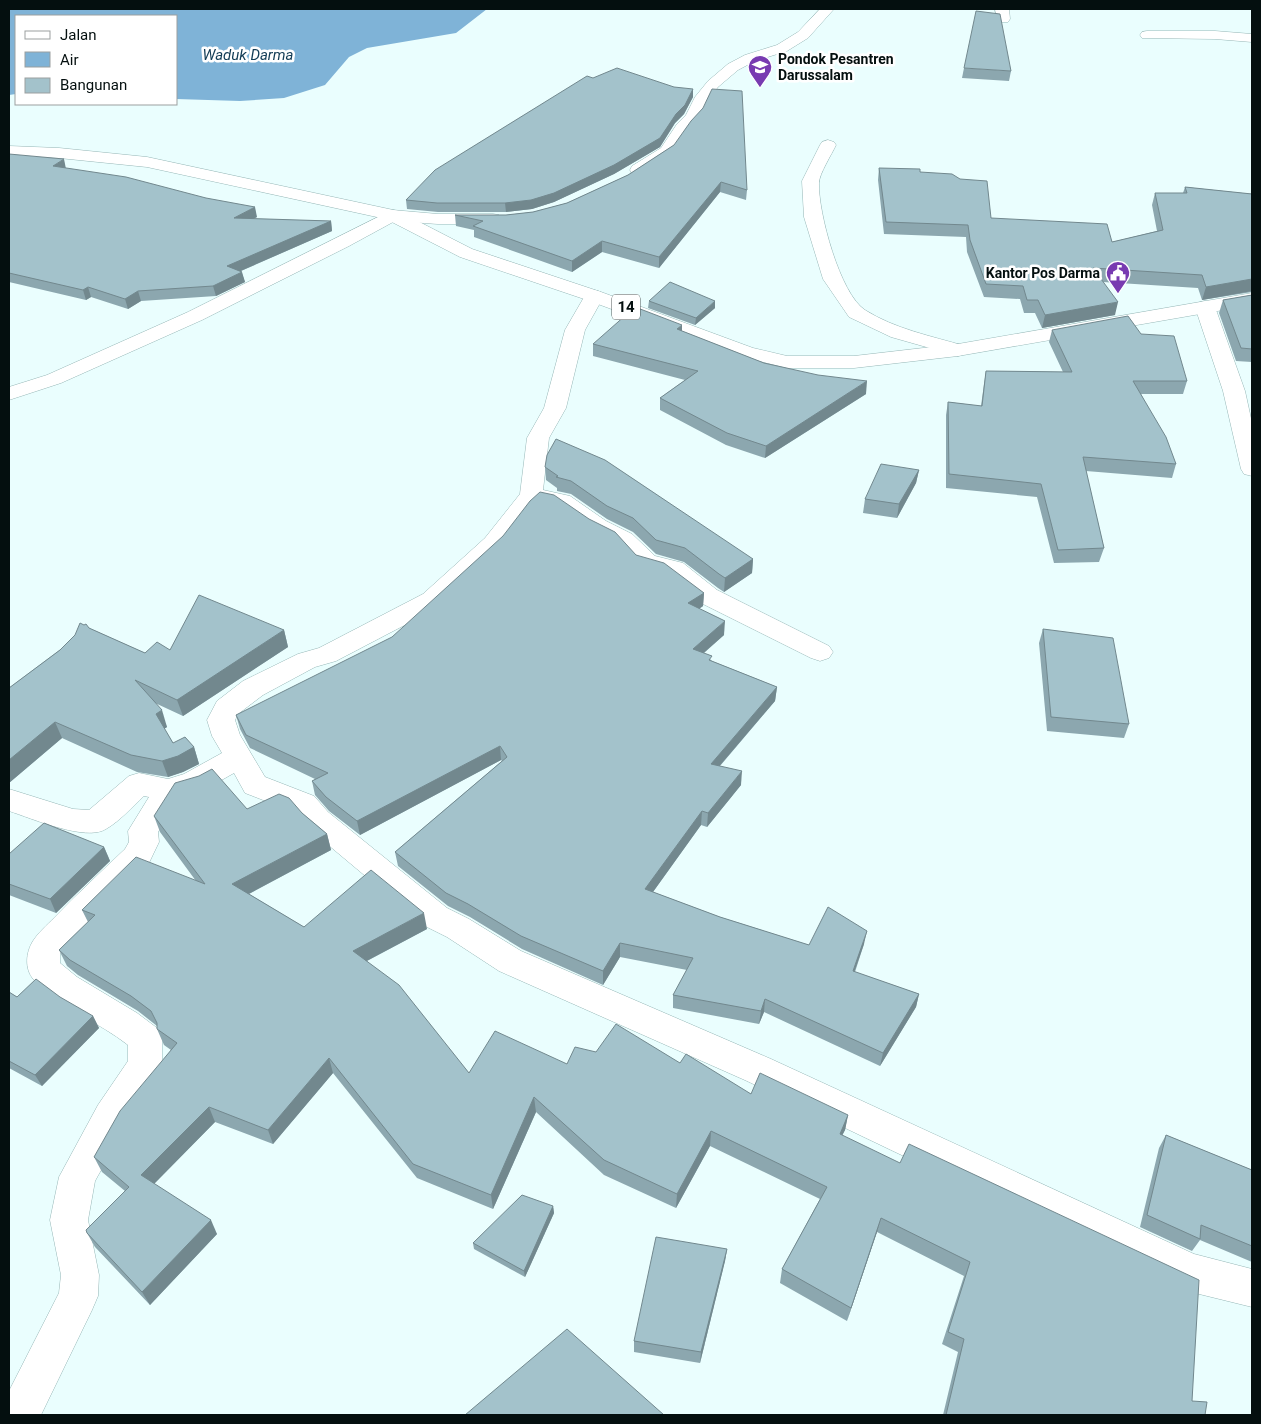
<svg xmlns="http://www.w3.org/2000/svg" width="1261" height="1424" viewBox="0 0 1261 1424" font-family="Roboto,sans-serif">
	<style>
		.water { fill: #7fb3d7 }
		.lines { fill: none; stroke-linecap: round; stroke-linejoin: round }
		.minor-casing { stroke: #96b7b7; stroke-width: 1 }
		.highway-casing { stroke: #96b7b7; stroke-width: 1 }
		.minor { fill: #fff; fill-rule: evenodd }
		.highway { fill: #fff; fill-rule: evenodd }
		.wall { fill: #8ca7af }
		.shaded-wall { fill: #72888e }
		.building { fill: #a3c2cb; stroke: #72888e }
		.labels { text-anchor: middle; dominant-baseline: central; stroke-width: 5; stroke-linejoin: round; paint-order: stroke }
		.far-poi-label { font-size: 14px; font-weight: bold; fill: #040f0f; stroke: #fff; text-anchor: start }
		.far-water-label { font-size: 15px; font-style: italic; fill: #123c55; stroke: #fff }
		.shield { fill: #fff; stroke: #4f5757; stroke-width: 1 }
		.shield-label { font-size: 15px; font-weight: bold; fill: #040f0f }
	</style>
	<rect width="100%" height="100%" fill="#eafefe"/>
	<path class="water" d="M9 9H487L456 33 367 48 349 57 325 85 284 98 240 101 176 99V16H16V94L9 95Z"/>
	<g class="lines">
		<g class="minor-casing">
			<g id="minor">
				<path d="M820 9H834L808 38 787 51 755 61 738 70 718 87 707 101 701 117 689 130 673 154 644 174H632L630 170 632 166 661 148 677 124 686 115 695 97 708 81 728 64 745 55 777 45 798 32Z"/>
				<path d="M995 9H1009L1010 19 1008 22H998Z"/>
				<path d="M1147 31H1215L1252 34V42L1215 39 1142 38 1140 35 1142 32Z"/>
				<path d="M828 140 834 142 836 145C832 154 819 174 819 183 818 212 840 294 865 310 895 329 931 336 965 346L968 350 965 354 958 356 891 337 849 317 823 279 804 217 802 181 820 145 822 142Z"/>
				<path d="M392 210 438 214H493L499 215 502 219 499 223 493 224H438L395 221 349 246 202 320 61 383 9 400V387L47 375 188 312Z"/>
				<path d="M594 290 601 292 604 296 585 330 566 408 549 438 543 490 570 496 606 521 632 534 655 556 683 563 717 590 829 646 833 652 829 658 820 661 811 658 699 602 665 575 637 567 616 544 590 531 555 507 537 503 503 548 441 606 336 661 315 667 263 695 238 714 235 720 240 735 265 777 314 796 328 812 447 908 469 919 521 951 771 1059 1194 1254 1252 1269V1307L1191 1292 1177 1287 747 1081 499 971 447 937 425 926 308 828 294 812 245 793 234 773 204 790 178 798 158 832 159 842 148 865 96 915 60 954V963L77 977 137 1013 157 1028 162 1039V1064L157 1075 124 1129 95 1181 88 1220 99 1275 98 1296 92 1310 41 1415H9V1391L59 1293 61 1275 50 1220 59 1177 98 1105 128 1061V1045C99 1022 60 1008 34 980 24 969 26 952 33 941 38 933 47 925 54 918 77 894 101 872 125 849L129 842 128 831 149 797 144 796C132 807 120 821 106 829 86 842 31 818 9 811V789L73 809 89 810 129 776 139 773 168 779 184 774 222 753 212 736 207 720 217 701 243 681 298 654 319 648 423 594 485 538 520 494 527 438 544 408 565 330 587 292Z"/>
				<path d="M1205 301 1212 303 1215 307 1245 391 1252 423V476L1244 474 1241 469 1223 391 1195 307 1198 303Z"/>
			</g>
		</g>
		<g class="highway-casing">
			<path id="highway" d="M9 146 59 148 147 157 398 211 472 249 601 292 753 348 787 356H854L958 344 1252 293V305L958 356 854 368H787L739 356 587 300 460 257 386 219 147 167 59 158 9 156Z"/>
		</g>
		<use href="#minor" class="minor"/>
		<use href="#highway" class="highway"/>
	</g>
	<g class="wall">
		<path d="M964 68 1011 71 1009 81 962 78Z"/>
		<path d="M593 78 693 97 684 114 675 123 660 147 614 174 554 202 532 209 506 212H438L407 209 406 200Z"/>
		<path d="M674 145 747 190 746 200 720 192 659 268 602 252 572 272 474 237V230L456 226 455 215H506L533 212 567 203 628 175Z"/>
		<path d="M9 154 257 217 253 219 331 221 332 231 241 271 245 282 216 296 141 301 128 309 91 297 86 300 9 282Z"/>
		<path d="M879 168 920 172 991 218 1112 242 1157 231 1152 205 1155 193H1183L1185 187 1252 194V292L1202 300 1198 288 1103 282 1115 315 1042 328 1035 313H1024L1020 299 984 297 967 252 966 237 884 234 878 180Z"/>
		<path d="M1252 295V362L1236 361 1219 313 1223 300Z"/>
		<path d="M649 301 715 308 695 325 648 308Z"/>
		<path d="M1052 330 1141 334 1187 381 1183 394H1141L1176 464 1172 478 1086 471 1104 548 1099 562 1054 563 1037 497 946 488V415L948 402 981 406 984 384 986 371 1063 372 1049 342Z"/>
		<path d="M682 331 764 363 866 394 765 458 726 445 660 410V398L685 380 593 356V344Z"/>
		<path d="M545 467 753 559 752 573 724 592 718 588 684 562 656 554 633 532 607 519 571 494 557 491V488L546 480Z"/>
		<path d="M919 470 916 483 897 518 863 513 865 499Z"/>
		<path d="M636 555 704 593 703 606 699 609 724 635 704 653 712 661 777 687 775 701 720 766 741 785 707 827 701 825 653 892 720 917 809 945 864 944 855 972 919 994 916 1007 880 1066 764 1012 759 1024 673 1008V995L687 970 620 957 603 985 522 949 470 917 448 906 398 866 395 852 502 761 501 760 360 835 329 811 315 795 312 781 315 779 250 748 240 729 236 715Z"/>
		<path d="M89 628 145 653 170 650 284 630 288 647 183 716 155 703 167 727 164 729 173 743 194 747 199 764 183 772 168 777 137 772 62 738 9 783V688Z"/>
		<path d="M1043 629 1129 724 1124 738 1047 731 1039 643Z"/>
		<path d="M247 809 302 813 327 834 331 850 249 894 304 927 427 929 367 961 469 1073 567 1064 596 1052 680 1063 751 1094 848 1115 845 1130 842 1135 1192 1401 1205 1415H943L958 1352 942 1344 964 1276 877 1232 847 1321 780 1283 782 1269 820 1199 710 1146 676 1208 604 1175 536 1112 493 1209 417 1178 333 1073 273 1144 215 1122 154 1184 217 1234 150 1305 95 1247 87 1233 125 1191 102 1172 94 1157 171 1050 164 1045 157 1029V1026L138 1011 78 975 67 966 59 950 88 922 82 910 196 881 160 832 154 816Z"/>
		<path d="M104 847 110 861 56 913 9 895V854Z"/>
		<path d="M9 992 17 997 93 1016 99 1028 42 1086 9 1068Z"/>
		<path d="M1166 1135 1252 1170V1262L1200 1240 1192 1251 1140 1227 1159 1148Z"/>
		<path d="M553 1206 554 1213 525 1277 474 1249 473 1243Z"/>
		<path d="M727 1249 725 1261 700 1363 634 1352V1341Z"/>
	</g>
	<g class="shaded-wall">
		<path d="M693 89V97L684 114 675 123 660 147 614 174 554 202 532 209 506 212 505 203Z"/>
		<path d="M64 159 66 169 53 166Z"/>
		<path d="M721 182 720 192 659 268V257Z"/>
		<path d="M255 207 257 217 236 228 234 218Z"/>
		<path d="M331 221 332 231 229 276 227 266Z"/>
		<path d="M602 241V252L572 272V261Z"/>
		<path d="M242 272 245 282 216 296 213 286Z"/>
		<path d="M1252 279V291L1202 300 1206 287Z"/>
		<path d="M88 287 91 297 86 300 83 290Z"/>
		<path d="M138 291 141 301 128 309 125 299Z"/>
		<path d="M715 301V308L695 325 696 318Z"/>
		<path d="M1118 302 1115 315 1042 328 1045 315Z"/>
		<path d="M682 325V337L677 329Z"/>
		<path d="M867 381 866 394 765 458 766 446Z"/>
		<path d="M919 470 916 483 897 518 899 504Z"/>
		<path d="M753 559 752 573 724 592 725 578Z"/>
		<path d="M704 593 703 606 687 617 688 603Z"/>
		<path d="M725 621 724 635 692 663 693 649Z"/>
		<path d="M284 630 288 647 183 716 177 700Z"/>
		<path d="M777 687 775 701 710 777 711 764Z"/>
		<path d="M162 710 167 727 161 731 156 714Z"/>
		<path d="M55 722 62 738 9 783V760Z"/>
		<path d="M500 746 501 760 360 835 357 821Z"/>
		<path d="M194 747 199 764 183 772 168 777 162 761Z"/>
		<path d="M742 771 741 785 707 827 708 813Z"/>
		<path d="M702 811 701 825 645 903V889Z"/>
		<path d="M327 834 331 850 237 900 232 884Z"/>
		<path d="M104 847 110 861 56 913 50 899Z"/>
		<path d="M424 913 427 929 357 966 353 951Z"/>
		<path d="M867 931 864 944 850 984 853 971Z"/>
		<path d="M620 943V957L603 985V971Z"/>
		<path d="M919 994 916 1007 880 1066 883 1053Z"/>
		<path d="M765 999 764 1012 759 1024 761 1011Z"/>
		<path d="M93 1016 99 1028 42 1086 35 1075Z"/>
		<path d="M329 1058 333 1073 273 1144 268 1130Z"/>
		<path d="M534 1097 536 1112 493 1209 491 1195Z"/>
		<path d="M209 1107 215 1122 149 1189 141 1175Z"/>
		<path d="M848 1115 845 1130 836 1148 840 1134Z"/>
		<path d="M711 1131 710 1146 676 1208 677 1194Z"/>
		<path d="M553 1206 554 1213 525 1277 524 1271Z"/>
		<path d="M881 1218 877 1232 847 1321 851 1308Z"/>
		<path d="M211 1220 217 1234 150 1305 142 1292Z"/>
		<path d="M727 1249 725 1261 700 1363 701 1352Z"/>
	</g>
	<g class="building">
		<path d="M976 11 1000 14 1011 71 964 68Z"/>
		<path d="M617 68 674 87 693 89 685 105 676 114 660 138 614 165 554 193 531 200 505 203H437L406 200 435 170 587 76 593 78Z"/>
		<path d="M712 89 742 91 747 190 721 182 659 257 602 241 572 261 473 226 483 221 455 215H506L533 212 567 203 628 175 674 145 691 121 703 108Z"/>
		<path d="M9 154 64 159 53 166 126 177 206 198 255 207 234 218 331 221 227 266 242 272 213 286 138 291 125 299 88 287 83 290 9 273Z"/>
		<path d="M879 168 920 169V172L952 174 960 179 987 181 991 218 1107 224 1112 242 1163 230 1155 193H1187L1185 187 1252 194V279L1206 287 1202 275 1093 268 1118 302 1045 315 1038 300H1027L1023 286 986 284 970 240 968 225 886 222Z"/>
		<path d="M670 282 715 301 696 318 649 301Z"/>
		<path d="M1252 295V349L1241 348 1223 300Z"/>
		<path d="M635 307 682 325 677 329 764 363 818 375 867 381 766 446 727 433 660 398 698 371 593 344Z"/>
		<path d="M1128 316 1141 334 1174 336 1187 381H1133L1166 437 1176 464 1083 457 1104 548 1058 550 1041 484 949 474 948 402 982 406 986 371 1072 372 1052 330Z"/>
		<path d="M556 439 605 460 753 559 725 578 719 574 685 548 656 540 633 518 607 506 571 481 556 477 558 476 545 467 547 455Z"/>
		<path d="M881 464 919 470 899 504 865 499Z"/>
		<path d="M540 492 554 495 589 519 615 532 636 555 664 563 704 593 688 603 725 621 693 649 712 656 709 660 777 687 711 764 742 771 708 813 702 811 645 889 720 917 809 945 828 907 867 931 853 971 919 994 883 1053 765 999 761 1011 673 995 693 958 620 943 603 971 521 936 468 904 446 893 395 852 507 757 500 746 357 821 326 797 312 781 328 773 246 735 236 715 392 637 503 536 530 501Z"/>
		<path d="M199 595 284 630 177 700 135 680 162 710 156 714 173 743 185 737 194 747 178 756 162 761 131 755 55 722 9 760V688L60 650 75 635 80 623 84 625 86 624 89 628 145 653 157 642 170 650Z"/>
		<path d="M1043 629 1113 638 1129 724 1051 717Z"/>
		<path d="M212 769 247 809 279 794 289 798 302 813 327 834 232 884 304 927 371 870 424 913 353 951 399 985 469 1073 495 1031 567 1064 575 1047 596 1052 616 1024 680 1063 686 1054 751 1094 760 1073 848 1115 840 1134 900 1163 909 1144 1199 1280 1192 1401 1207 1402 1205 1415H946L964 1339 948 1332 970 1262 881 1218 851 1308 782 1269 827 1187 711 1131 677 1194 604 1160 534 1097 491 1195 413 1164 329 1058 268 1130 209 1107 141 1175 211 1220 142 1292 87 1233 86 1230 129 1187 94 1157 120 1111 177 1043 157 1029V1023L151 1011 131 996 70 960 59 950 95 915 82 910 136 857 205 884 154 816 175 783 199 776Z"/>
		<path d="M44 823 104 847 50 899 9 884V854Z"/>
		<path d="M36 979 60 997 93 1016 35 1075 9 1061V992L17 997Z"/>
		<path d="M1166 1135 1252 1170V1246L1201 1225 1200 1239 1147 1215Z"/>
		<path d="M522 1195 553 1206 524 1271 473 1243Z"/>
		<path d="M656 1237 727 1249 701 1352 634 1341Z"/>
		<path d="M567 1329 664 1415H465Z"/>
	</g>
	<defs>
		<g id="school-pin" transform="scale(1.25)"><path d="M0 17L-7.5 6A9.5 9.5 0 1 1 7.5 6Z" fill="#783bb1" stroke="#fff"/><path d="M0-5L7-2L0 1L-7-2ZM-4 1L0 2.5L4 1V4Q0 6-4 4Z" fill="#fff"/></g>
		<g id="civic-pin" transform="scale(1.25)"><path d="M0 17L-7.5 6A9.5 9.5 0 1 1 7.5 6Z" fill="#783bb1" stroke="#fff"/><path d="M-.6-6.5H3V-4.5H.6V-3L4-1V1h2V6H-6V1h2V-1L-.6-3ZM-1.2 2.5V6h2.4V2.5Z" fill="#fff"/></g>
	</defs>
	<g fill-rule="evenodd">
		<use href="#school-pin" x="760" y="67"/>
		<use href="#civic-pin" x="1118" y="273"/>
	</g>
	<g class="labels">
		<g class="far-poi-label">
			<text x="778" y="59">Pondok Pesantren<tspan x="778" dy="16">Darussalam</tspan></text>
			<text x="1100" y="273" text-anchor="end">Kantor Pos Darma</text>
		</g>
		<g class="far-water-label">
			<text x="248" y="55">Waduk Darma</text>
		</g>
		<rect class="shield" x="612" y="294.5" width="28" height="25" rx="4"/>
		<g class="shield-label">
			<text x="626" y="307">14</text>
		</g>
	</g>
	<rect width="1261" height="1424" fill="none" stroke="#040f0f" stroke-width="20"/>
	<rect x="15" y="15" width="162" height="90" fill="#ffffff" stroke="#9b9f9f"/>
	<rect x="25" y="31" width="25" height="8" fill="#ffffff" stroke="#9b9f9f"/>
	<text x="60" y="40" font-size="15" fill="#040f0f">Jalan</text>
	<rect x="25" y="52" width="25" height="15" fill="#7fb3d7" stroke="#9b9f9f"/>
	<text x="60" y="65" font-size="15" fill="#040f0f">Air</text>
	<rect x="25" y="78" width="25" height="15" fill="#a3c2cb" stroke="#9b9f9f"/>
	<text x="60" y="90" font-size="15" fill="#040f0f">Bangunan</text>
</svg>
